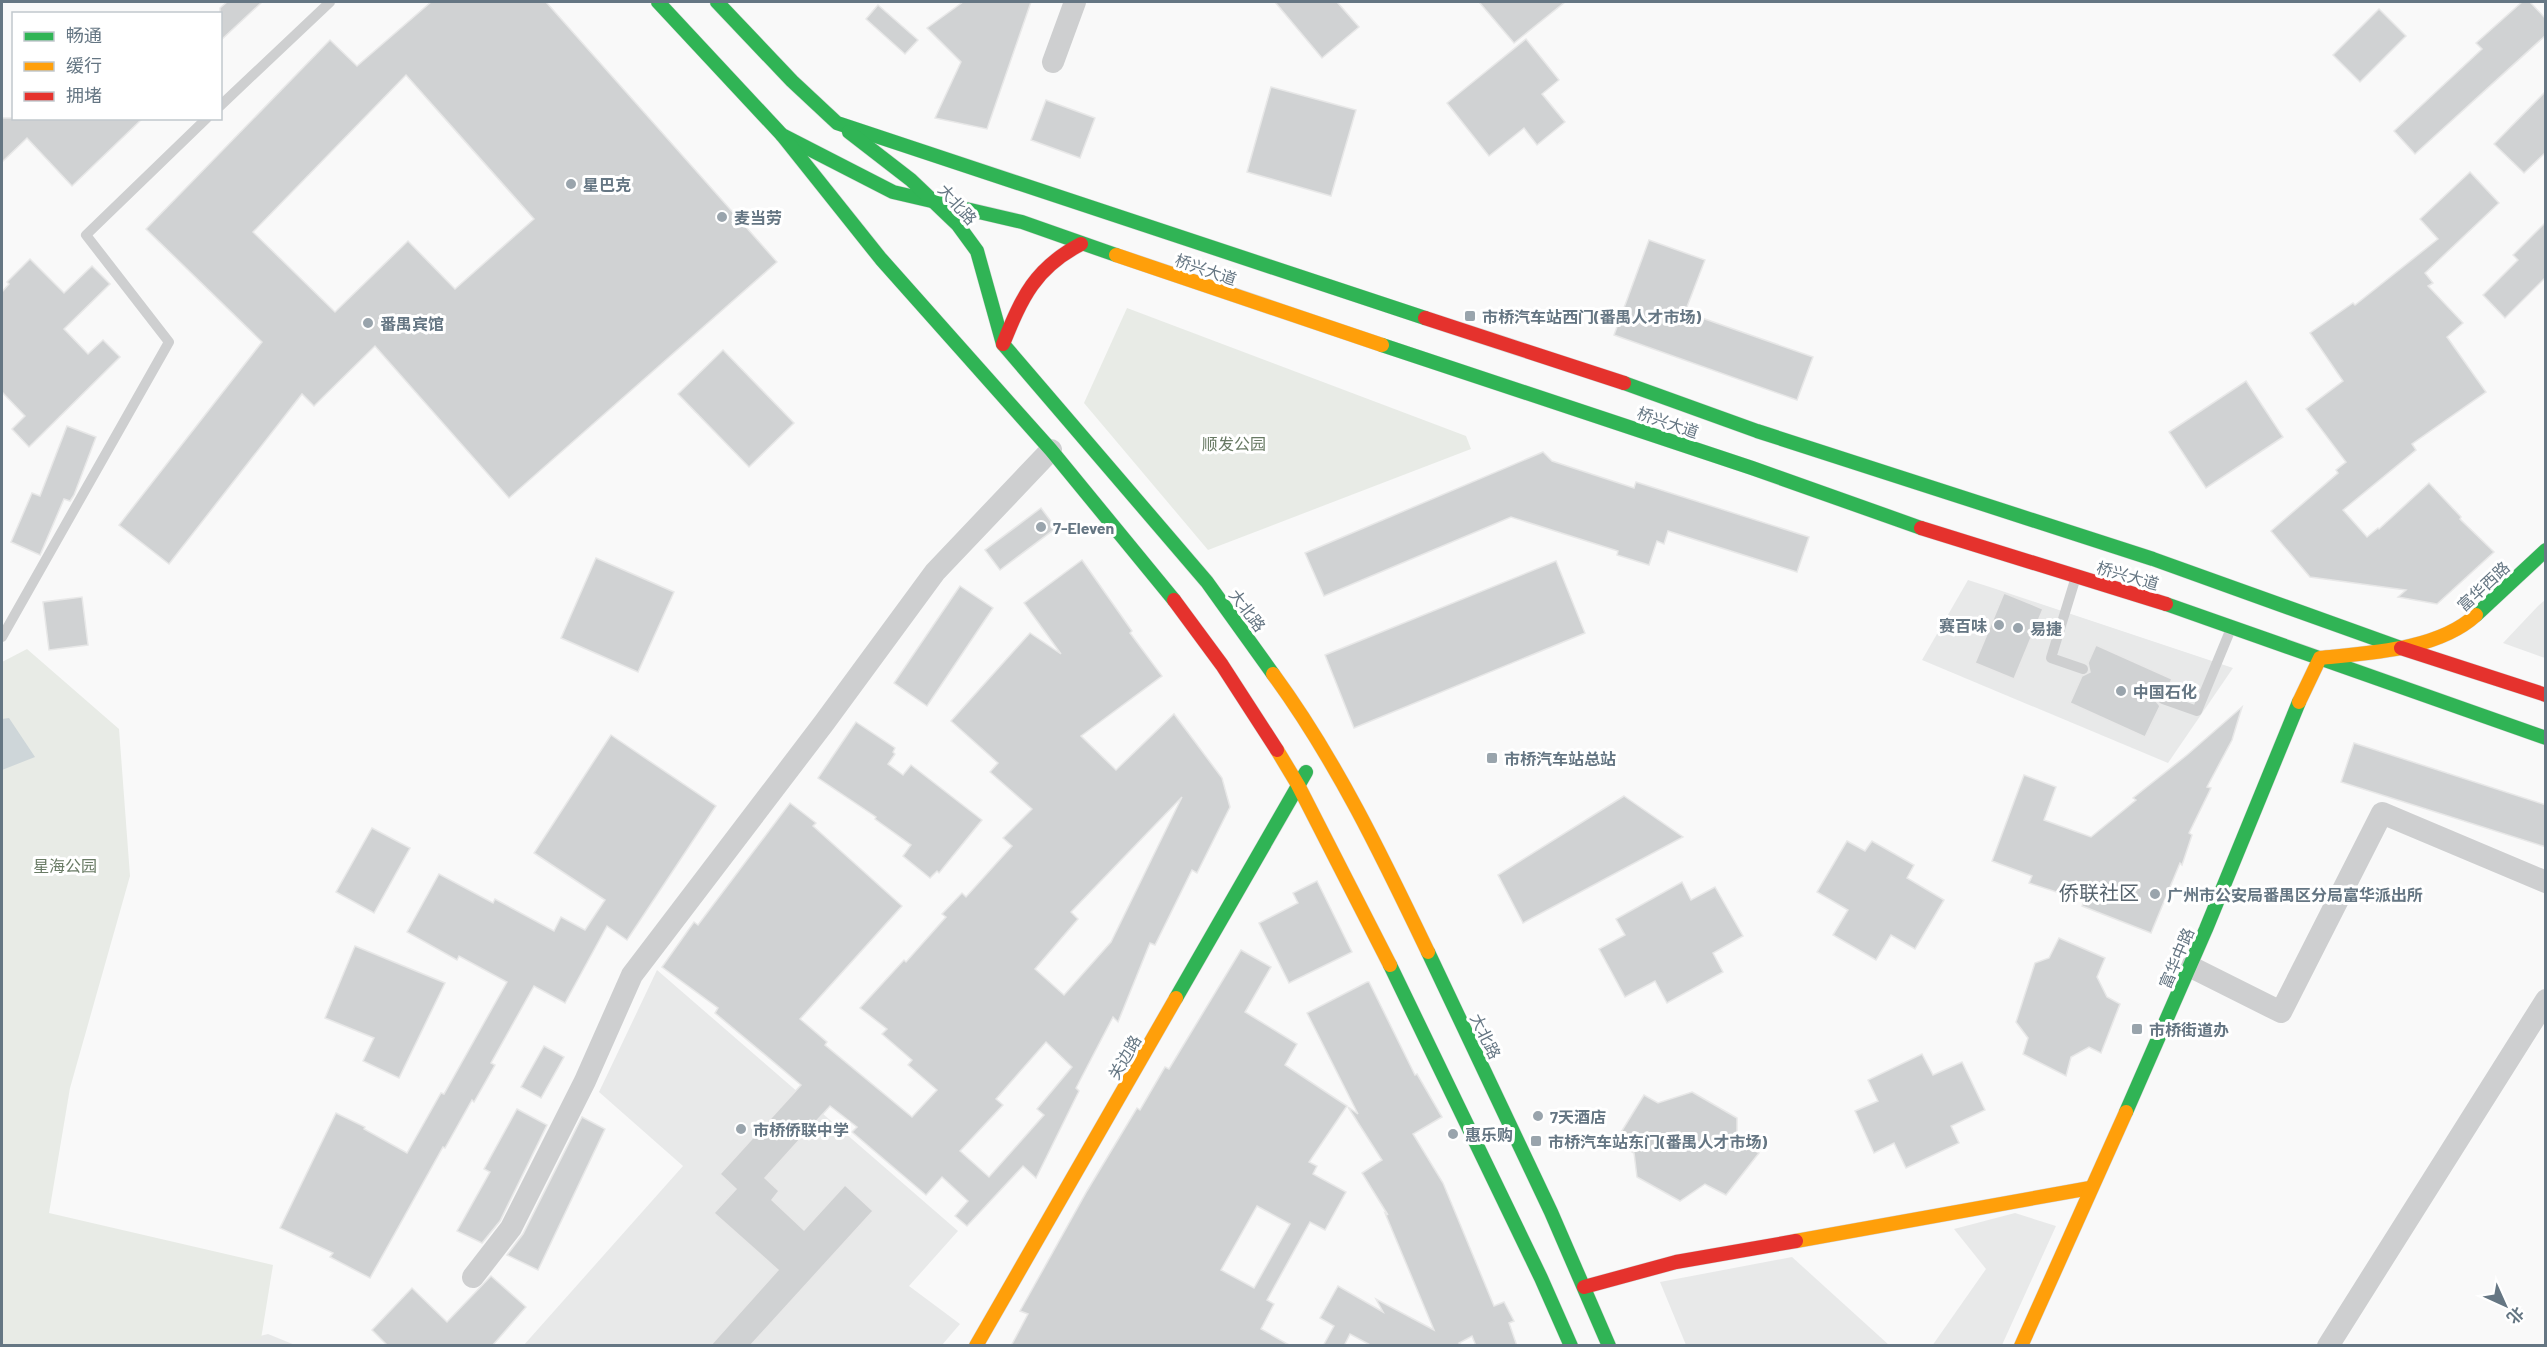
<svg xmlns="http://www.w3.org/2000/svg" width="2547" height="1347" viewBox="0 0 2547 1347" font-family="Barlow,'Noto Sans SC',sans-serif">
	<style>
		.built { fill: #e8e9e9 }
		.green { fill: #e8ebe6 }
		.water { fill: #ced6d9 }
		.building { fill: #d0d2d3; stroke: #e8e8e8; stroke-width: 1.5; fill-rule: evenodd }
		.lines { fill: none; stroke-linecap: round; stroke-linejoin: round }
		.fast-casing { stroke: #d5d6d7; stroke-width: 15 }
		.slow-casing { stroke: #d5d6d7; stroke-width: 15 }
		.jam-casing { stroke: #d5d6d7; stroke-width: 15 }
		.lane { stroke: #cecfd0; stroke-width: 10 }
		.street { stroke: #cecfd0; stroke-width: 22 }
		.fast { stroke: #30b455; stroke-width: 14 }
		.slow { stroke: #ff9f0a; stroke-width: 14 }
		.jam { stroke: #e5322d; stroke-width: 14 }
		.poi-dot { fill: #99a4ac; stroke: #fff; stroke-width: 2 }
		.labels { text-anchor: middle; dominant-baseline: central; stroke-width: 6; stroke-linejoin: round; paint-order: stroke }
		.poi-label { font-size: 16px; font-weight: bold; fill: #657683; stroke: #fff; text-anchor: start }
		.street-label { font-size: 16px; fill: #657683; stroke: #fff }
		.park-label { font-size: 16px; fill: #687a64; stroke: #fff }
		.quarter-label { font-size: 20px; fill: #57646e; stroke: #fff }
	</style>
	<rect width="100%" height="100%" fill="#f9f9f9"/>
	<g class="built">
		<path d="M1968 580 1996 589 2233 668 2168 763 1922 660Z"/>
		<path d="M2545 600V658L2503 643 2538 606Z"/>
		<path d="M657 970 958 1231 909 1286 960 1324 942 1345 523 1346 683 1166 599 1092Z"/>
		<path d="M2015 1213 2056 1226 2002 1345 1932 1346 1986 1269 1954 1229Z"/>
		<path d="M1792 1257 1889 1345H1686L1660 1282Z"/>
		<path d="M268 1334 295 1345 219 1346Z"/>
	</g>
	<g class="green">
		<path d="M1127 308 1466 436 1471 449 1208 550 1084 403Z"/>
		<path d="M27 649 119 729 130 876 70 1088 49 1213 273 1265 261 1339 217 1346H2V662Z"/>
	</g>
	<path class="water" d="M9 718 35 757 2 770V719Z"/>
	<g class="building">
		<path d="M227 2H262L220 41V8Z"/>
		<path d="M431 2H546L777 262 509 498 375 346 314 406 302 394 169 564 119 525 262 342 146 229 330 40 357 66ZM406 75 534 219 455 289 408 241 335 312 253 232Z"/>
		<path d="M963 2H1031L987 129 935 118 961 62 927 28Z"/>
		<path d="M1275 2H1337L1359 27 1322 58Z"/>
		<path d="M1479 2H1565L1514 43Z"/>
		<path d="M2522 2H2530L2546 19V35L2415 154 2394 131 2482 49 2476 43Z"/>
		<path d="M878 5 918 40 905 54 866 19Z"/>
		<path d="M2379 9 2406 36 2360 82 2333 55Z"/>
		<path d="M1526 39 1559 80 1542 94 1565 122 1537 145 1524 128 1489 156 1447 103Z"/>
		<path d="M1271 87 1356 110 1331 196 1247 172Z"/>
		<path d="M2546 91V152L2524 173 2494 144Z"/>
		<path d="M1046 100 1095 118 1080 158 1031 140Z"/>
		<path d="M2 118H143L72 186 27 138 2 162Z"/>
		<path d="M2470 172 2499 203 2425 273 2433 283 2428 286 2463 323 2447 337 2486 392 2412 444 2416 450 2343 510 2367 537 2378 528 2379 529 2429 483 2461 517 2460 519 2494 552 2437 604 2398 597 2406 590 2310 577 2271 531 2338 473 2336 470 2346 462 2306 409 2343 381 2310 333 2353 303 2355 305 2438 239 2420 219Z"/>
		<path d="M2546 222V277L2505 318 2483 295 2518 260 2513 255Z"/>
		<path d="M1649 240 1705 260 1685 312 1813 357 1797 400 1614 335Z"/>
		<path d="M30 259 64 293 92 266 110 284 64 329 88 354 103 340 120 357 29 447 12 429 25 416 2 392V292L9 284 7 282Z"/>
		<path d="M723 350 794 423 749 467 678 394Z"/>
		<path d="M2246 381 2283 437 2206 488 2169 432Z"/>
		<path d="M67 426 96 437 74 495 70 501 64 499 40 555 11 542 32 493 40 496Z"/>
		<path d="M1543 452 1552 461 1634 488 1636 482 1809 537 1797 572 1668 531 1664 544 1657 541 1649 565 1617 555 1618 551 1511 517 1324 596 1305 553Z"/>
		<path d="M1041 508 1056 528 1000 570 985 550Z"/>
		<path d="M596 558 674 592 638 672 561 638Z"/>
		<path d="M1082 560 1132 631 1130 633 1162 676 1081 736 1116 770 1174 714 1222 778 1230 807 1197 873 1192 870 1155 945 1150 943 1118 1022 1113 1017 1076 1088 1079 1091 1036 1178 1023 1166 967 1226 955 1216 968 1201 942 1177 926 1195 852 1132 857 1127 830 1106 765 1178 779 1191 772 1200 804 1230 845 1185 873 1211 750 1346H710L778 1270 714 1213 736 1189 720 1174 801 1085 715 1013 718 1008 662 967 694 922 698 925 790 803 816 823 813 826 902 906 800 1019 827 1042 825 1045 912 1117 937 1090 908 1065 912 1060 882 1034 887 1029 860 1008 904 960 906 962 946 917 942 914 962 893 966 897 1012 846 1003 838 1032 809 990 772 998 763 951 721 1030 633 1061 654 1024 603ZM1182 797 1111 942 1064 995 1035 969 1078 919 1071 912ZM1046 1042 1072 1067 1037 1109 1044 1115 989 1177 960 1151 1003 1105 996 1099Z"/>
		<path d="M1556 561 1585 633 1354 728 1325 655Z"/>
		<path d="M960 586 993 608 927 706 894 683Z"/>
		<path d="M2004 593 2043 609 2014 679 1975 663Z"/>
		<path d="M82 597 88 645 49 650 43 602Z"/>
		<path d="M2096 645 2172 679 2166 692H2161L2156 696V701L2160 706 2145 737 2070 703 2082 676 2090 672 2088 663Z"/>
		<path d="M2242 707 2232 740 2207 787 2211 788 2189 833 2192 835 2182 865 2180 863 2151 933 2082 906 2084 901 2029 883 2032 876 1992 861 2024 775 2056 787 2044 820 2091 837 2136 800 2133 798 2187 755Z"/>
		<path d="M856 722 895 748 893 752 895 754 888 764 903 775 911 765 982 820 939 873 937 871 930 878 903 856 911 845 875 819 876 817 818 778Z"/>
		<path d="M611 735 716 806 627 940 607 926 565 1003 534 986 491 1063 495 1065 474 1102 472 1100 445 1148 443 1147 370 1278 330 1257 333 1253 280 1228 336 1113 365 1127 364 1129 407 1153 441 1093 444 1094 507 982 459 956 457 960 407 932 439 874 493 903 495 899 554 931 561 917 585 930 605 900 534 853Z"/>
		<path d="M2354 743 2546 805V847L2341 782Z"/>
		<path d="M1624 796 1683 837 1523 923 1498 875Z"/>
		<path d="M372 828 410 848 374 913 336 892Z"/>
		<path d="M1847 841 1865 851 1872 841 1914 865 1907 878 1944 900 1915 949 1891 935 1876 960 1833 935 1848 910 1817 892Z"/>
		<path d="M1317 881 1352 952 1289 983 1259 923 1298 903 1293 893Z"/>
		<path d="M1682 882 1691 900 1715 887 1743 936 1713 953 1723 972 1667 1003 1655 981 1625 997 1599 949 1625 935 1616 919Z"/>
		<path d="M2059 938 2105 958 2097 977 2107 997 2120 1004 2101 1053 2089 1047 2071 1057 2066 1076 2023 1054 2028 1038 2016 1022 2035 963 2049 958Z"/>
		<path d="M355 946 445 983 399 1078 363 1061 374 1038 325 1018Z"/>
		<path d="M1241 950 1271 967 1245 1012 1297 1044 1285 1065 1347 1106 1309 1162 1317 1166 1313 1174 1346 1192 1325 1230 1310 1222 1267 1300 1274 1304 1261 1329 1291 1346H1011L1028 1314 1020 1311 1087 1191 1137 1108 1140 1110 1165 1067 1169 1069ZM1257 1206 1290 1224 1254 1288 1221 1270Z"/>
		<path d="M1367 982H1369L1415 1075 1417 1074 1442 1117 1413 1134 1443 1183 1494 1306 1504 1302 1514 1321 1509 1323 1517 1346H1476L1472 1336 1459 1343 1463 1346H1372L1350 1334 1344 1346H1323L1334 1326 1320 1318 1338 1286 1383 1312 1376 1299 1434 1330 1385 1213 1388 1215 1362 1173 1382 1160 1348 1107 1358 1114 1307 1013Z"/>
		<path d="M544 1046 564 1057 541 1098 521 1087Z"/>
		<path d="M1922 1054 1933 1075 1962 1062 1985 1110 1951 1126 1959 1143 1906 1168 1894 1143 1874 1153 1855 1111 1878 1101 1868 1080Z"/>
		<path d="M1692 1092 1737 1118V1140L1759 1153 1726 1195 1705 1184 1680 1201 1637 1177 1634 1153 1615 1142 1644 1095 1658 1103Z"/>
		<path d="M517 1109 547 1125 500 1221 482 1243 457 1231 490 1172 484 1169Z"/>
		<path d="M582 1117 605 1129 538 1270 507 1255 523 1234Z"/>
		<path d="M491 1276 526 1307 492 1346H388L372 1330 412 1288 447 1322Z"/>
	</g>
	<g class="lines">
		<g class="fast-casing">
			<g id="fast">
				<path d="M658 2 782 135 893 192 1022 222 1116 255"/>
				<path d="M717 2 792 81 837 123 1425 318"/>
				<path d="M849 132 911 180 958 225 977 251 1003 344 1207 582 1273 674"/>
				<path d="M782 135 881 259 1051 450 1174 600"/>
				<path d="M1382 345 1752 468 1921 528"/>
				<path d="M1624 383 1757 431 2153 559 2401 648"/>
				<path d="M2166 604 2546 738"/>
				<path d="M2476 615 2546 550"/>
				<path d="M1428 952 1551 1212 1609 1346"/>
				<path d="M1390 965 1541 1278 1571 1346"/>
				<path d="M1176 998 1306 772"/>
				<path d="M2126 1112 2206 929 2299 702"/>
			</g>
		</g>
		<g class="slow-casing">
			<g id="slow">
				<path d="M1116 255 1382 345"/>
				<path d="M1273 674C1336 760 1382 856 1428 952"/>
				<path d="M2299 702 2320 658C2369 653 2438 650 2476 615"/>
				<path d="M1277 750 1298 785 1390 965"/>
				<path d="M1796 1241 2090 1188"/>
				<path d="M976 1346 1176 998"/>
				<path d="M2021 1346 2126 1112"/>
			</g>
		</g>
		<g class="jam-casing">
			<g id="jam">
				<path d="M1425 318 1624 383"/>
				<path d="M1003 344C1022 297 1035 268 1081 244"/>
				<path d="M1921 528 2166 604"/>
				<path d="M1174 600 1222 665 1277 750"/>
				<path d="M2401 648 2546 695"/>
				<path d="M1584 1287 1676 1262 1796 1241"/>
			</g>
		</g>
		<g class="lane">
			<path d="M220 106 330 2"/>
			<path d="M2075 580 2051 658 2083 669"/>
			<path d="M2 637 169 342 86 235 207 118"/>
			<path d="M2163 699 2197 711 2230 631"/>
		</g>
		<g class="street">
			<path d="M1053 62 1075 2"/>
			<path d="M2191 967 2281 1012 2382 813 2546 882"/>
			<path d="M473 1277 511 1228 585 1081 632 975 824 723 935 572 1051 450"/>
			<path d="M2328 1346 2546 1000"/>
		</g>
		<use href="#fast" class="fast"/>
		<use href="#slow" class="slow"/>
		<use href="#jam" class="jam"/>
	</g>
	<g class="poi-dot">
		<circle cx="571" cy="184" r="6"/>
		<circle cx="722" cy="217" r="6"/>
		<rect x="1464" y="310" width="12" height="12" rx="3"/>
		<circle cx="368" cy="323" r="6"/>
		<circle cx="1041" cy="527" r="6"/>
		<circle cx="1999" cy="625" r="6"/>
		<circle cx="2018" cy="628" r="6"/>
		<circle cx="2121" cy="691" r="6"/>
		<rect x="1486" y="752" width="12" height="12" rx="3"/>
		<circle cx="2155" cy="894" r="6"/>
		<rect x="2131" y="1023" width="12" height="12" rx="3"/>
		<circle cx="1538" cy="1116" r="6"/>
		<circle cx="741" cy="1129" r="6"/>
		<circle cx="1453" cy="1134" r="6"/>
		<rect x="1530" y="1135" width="12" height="12" rx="3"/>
	</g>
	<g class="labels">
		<g class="poi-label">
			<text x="583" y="184">星巴克</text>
			<text x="734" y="217">麦当劳</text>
			<text x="1482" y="316">市桥汽车站西门(番禺人才市场)</text>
			<text x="380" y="323">番禺宾馆</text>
			<text x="1053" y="527">7-Eleven</text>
			<text x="1987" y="625" text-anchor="end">赛百味</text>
			<text x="2030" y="628">易捷</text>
			<text x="2133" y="691">中国石化</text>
			<text x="1504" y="758">市桥汽车站总站</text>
			<text x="2167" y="894">广州市公安局番禺区分局富华派出所</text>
			<text x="2149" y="1029">市桥街道办</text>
			<text x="1550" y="1116">7天酒店</text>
			<text x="753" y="1129">市桥侨联中学</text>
			<text x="1465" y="1134">惠乐购</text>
			<text x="1548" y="1141">市桥汽车站东门(番禺人才市场)</text>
		</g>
		<g class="street-label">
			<text transform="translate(958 204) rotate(48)">大北路</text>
			<text transform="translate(1206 269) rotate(19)">桥兴大道</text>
			<text transform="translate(1668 422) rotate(19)">桥兴大道</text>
			<text transform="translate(2128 575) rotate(16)">桥兴大道</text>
			<text transform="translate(2483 586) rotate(-43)">富华西路</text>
			<text transform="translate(1248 610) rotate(53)">大北路</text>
			<text transform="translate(2176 958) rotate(-67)">富华中路</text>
			<text transform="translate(1486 1036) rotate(64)">大北路</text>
			<text transform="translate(1124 1057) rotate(-60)">关边路</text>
		</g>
		<g class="park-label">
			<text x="1234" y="443">顺发公园</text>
			<text x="65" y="865">星海公园</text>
		</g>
		<g class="quarter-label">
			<text x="2099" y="892">侨联社区</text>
		</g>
	</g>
	<rect width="2547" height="1347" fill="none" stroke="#657683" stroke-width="6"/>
	<rect x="12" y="12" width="210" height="108" fill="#ffffff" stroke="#c1c8cd" stroke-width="1.5"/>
	<rect x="24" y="32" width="30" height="9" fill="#30b455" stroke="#c1c8cd" stroke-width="1.5"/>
	<text x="66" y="42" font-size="18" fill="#657683">畅通</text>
	<rect x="24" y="62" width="30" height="9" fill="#ff9f0a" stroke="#c1c8cd" stroke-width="1.5"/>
	<text x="66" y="72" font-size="18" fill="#657683">缓行</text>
	<rect x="24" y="92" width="30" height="9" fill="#e5322d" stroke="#c1c8cd" stroke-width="1.5"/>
	<text x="66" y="102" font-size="18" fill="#657683">拥堵</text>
	<g transform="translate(2505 1305) rotate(135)" stroke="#ffffff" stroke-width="4.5" paint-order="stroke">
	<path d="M0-4.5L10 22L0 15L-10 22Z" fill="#657683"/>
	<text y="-9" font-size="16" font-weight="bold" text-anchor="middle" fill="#657683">北</text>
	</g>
</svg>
